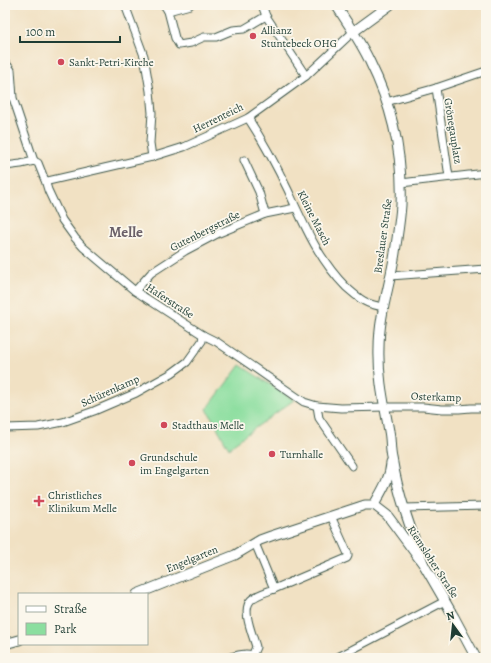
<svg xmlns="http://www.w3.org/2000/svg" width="491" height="663" viewBox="0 0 491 663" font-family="Alegreya,serif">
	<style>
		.green { fill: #8bde9f; stroke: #558e6a }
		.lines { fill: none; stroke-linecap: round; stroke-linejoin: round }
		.minor-casing { stroke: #3e5649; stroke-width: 9 }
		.tertiary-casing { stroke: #3e5649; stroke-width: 11 }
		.minor { stroke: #fff; stroke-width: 7 }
		.tertiary { stroke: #fff; stroke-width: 9 }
		.poi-dot { fill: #d1495b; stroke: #fbf7ec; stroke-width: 1.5 }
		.labels { text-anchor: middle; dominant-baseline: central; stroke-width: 3.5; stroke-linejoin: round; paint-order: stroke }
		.poi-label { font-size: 11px; fill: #1f3d34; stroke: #fbf7ec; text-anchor: start }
		.street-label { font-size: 11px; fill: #1f3d34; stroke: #fbf7ec }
		.district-label { font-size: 15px; font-weight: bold; fill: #6a6069; stroke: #fbf7ec }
	</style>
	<rect width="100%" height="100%" fill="#fbf7ec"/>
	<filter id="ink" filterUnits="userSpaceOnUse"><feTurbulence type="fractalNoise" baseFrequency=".025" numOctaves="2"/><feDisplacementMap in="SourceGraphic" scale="8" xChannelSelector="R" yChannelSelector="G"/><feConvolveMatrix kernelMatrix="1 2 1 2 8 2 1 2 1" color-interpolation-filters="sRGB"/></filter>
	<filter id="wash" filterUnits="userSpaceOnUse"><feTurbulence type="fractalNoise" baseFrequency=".012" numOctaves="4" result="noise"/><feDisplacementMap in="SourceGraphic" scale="16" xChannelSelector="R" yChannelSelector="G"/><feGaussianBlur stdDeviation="0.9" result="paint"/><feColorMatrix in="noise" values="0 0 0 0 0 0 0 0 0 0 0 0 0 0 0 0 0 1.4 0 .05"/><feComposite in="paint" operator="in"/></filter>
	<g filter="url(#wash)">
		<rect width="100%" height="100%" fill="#f1e1c3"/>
		<path class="green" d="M240 365 294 400 233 444 229 449 207 409Z"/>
	</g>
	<g filter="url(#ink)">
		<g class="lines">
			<g class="minor-casing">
				<g id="minor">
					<path d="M125 5 144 56 150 91 152 113 150 143 152 157"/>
					<path d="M164 5 168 11 190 5"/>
					<path d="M262 5 266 16 306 76"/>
					<path d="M168 11 175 38 179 45 191 43 204 37H216L233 30 244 29 266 16"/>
					<path d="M5 62 11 70 13 98 34 161"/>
					<path d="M436 88 449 177"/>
					<path d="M386 102 436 88 486 71"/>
					<path d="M248 118C263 141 276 165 288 190 304 225 319 260 346 287 353 293 360 300 368 303 373 305 378 306 383 307"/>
					<path d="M244 160 259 192 265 214"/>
					<path d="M34 161 38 163 44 178 45 180 48 181 152 157 184 147 248 118 306 76 353 32"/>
					<path d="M5 166 21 164 34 161"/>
					<path d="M45 180 48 190 62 220 75 238 83 247 135 291 203 335 217 342 304 402 317 406 341 408 385 407H423L442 409H459L471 408H486"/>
					<path d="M401 183 486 173"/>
					<path d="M390 276 486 269"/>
					<path d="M135 291 151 273 185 251 219 233 265 214 295 208"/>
					<path d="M317 406 319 418 352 466"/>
					<path d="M5 428 38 427 63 422 94 411 136 393 172 373 187 362 202 341 203 335"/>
					<path d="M404 508 486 506"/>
					<path d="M274 589 347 558 348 556V554L331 516"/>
					<path d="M253 654 256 647C253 635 241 610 251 600 257 594 267 592 274 589L255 543"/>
					<path d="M227 658C238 655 248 651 257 658"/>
					<path d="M336 658 445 601"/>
				</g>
			</g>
			<g class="tertiary-casing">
				<g id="tertiary">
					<path d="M336 5C347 23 361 42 370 62 392 106 403 156 401 205 400 221 397 237 395 253 390 285 379 315 379 348 378 377 384 403 389 431 391 440 390 450 392 458 398 495 411 530 424 565"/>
					<path d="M353 32 390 5"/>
					<path d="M374 505 387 515 424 565 454 617 476 658"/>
					<path d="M374 505C381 492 390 479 391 463"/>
					<path d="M137 594 235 555 260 540 271 536 365 505H374"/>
					<path d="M5 644 19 640"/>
				</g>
			</g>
			<use href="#minor" class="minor"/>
			<use href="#tertiary" class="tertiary"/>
		</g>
	</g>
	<g class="poi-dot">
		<circle cx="253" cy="36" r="4"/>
		<circle cx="61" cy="62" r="4"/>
		<circle cx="164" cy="425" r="4"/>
		<circle cx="272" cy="454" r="4"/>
		<circle cx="132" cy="463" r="4"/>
		<path d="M37 495h4v4h4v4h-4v4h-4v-4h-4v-4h4z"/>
	</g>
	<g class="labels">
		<g class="poi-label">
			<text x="261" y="30">Allianz<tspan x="261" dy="13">Stuntebeck OHG</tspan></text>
			<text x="69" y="62">Sankt-Petri-Kirche</text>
			<text x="172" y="425">Stadthaus Melle</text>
			<text x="280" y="454">Turnhalle</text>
			<text x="140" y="457">Grundschule<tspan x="140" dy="13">im Engelgarten</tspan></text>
			<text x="48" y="495">Christliches<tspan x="48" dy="13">Klinikum Melle</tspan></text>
		</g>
		<g class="street-label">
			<text transform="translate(218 118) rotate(-26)">Herrenteich</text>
			<text transform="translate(453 131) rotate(81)">Grönegauplatz</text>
			<text transform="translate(314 218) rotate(63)">Kleine Masch</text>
			<text transform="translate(205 231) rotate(-27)">Gutenbergstraße</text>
			<text transform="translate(383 236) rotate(-82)">Breslauer Straße</text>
			<text transform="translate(170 301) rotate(33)">Haferstraße</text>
			<text transform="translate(110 391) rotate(-24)">Schürenkamp</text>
			<text transform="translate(436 397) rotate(2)">Osterkamp</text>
			<text transform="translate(192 559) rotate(-22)">Engelgarten</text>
			<text transform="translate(433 562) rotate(57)">Riemsloher Straße</text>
		</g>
		<g class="district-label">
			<text x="126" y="232">Melle</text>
		</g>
	</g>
	<rect width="491" height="663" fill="none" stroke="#fbf7ec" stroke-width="20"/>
	<rect x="18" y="593" width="130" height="52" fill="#fbf7ec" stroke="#a3ada2"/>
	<rect x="26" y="606" width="20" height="6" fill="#ffffff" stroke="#a3ada2"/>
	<text x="54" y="613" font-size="12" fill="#1f3d34">Straße</text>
	<rect x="26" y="623" width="20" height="12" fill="#8bde9f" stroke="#a3ada2"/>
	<text x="54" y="633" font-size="12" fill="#1f3d34">Park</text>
	<g transform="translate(453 625) rotate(345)" stroke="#fbf7ec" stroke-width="3" paint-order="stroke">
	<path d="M0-3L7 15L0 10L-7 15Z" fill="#1f3d34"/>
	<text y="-6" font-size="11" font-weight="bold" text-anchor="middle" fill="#1f3d34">N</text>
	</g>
	<path d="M20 36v6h100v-6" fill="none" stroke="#1f3d34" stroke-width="2"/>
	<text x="26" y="36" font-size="12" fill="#1f3d34" stroke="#fbf7ec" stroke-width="3" paint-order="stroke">100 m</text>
</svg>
